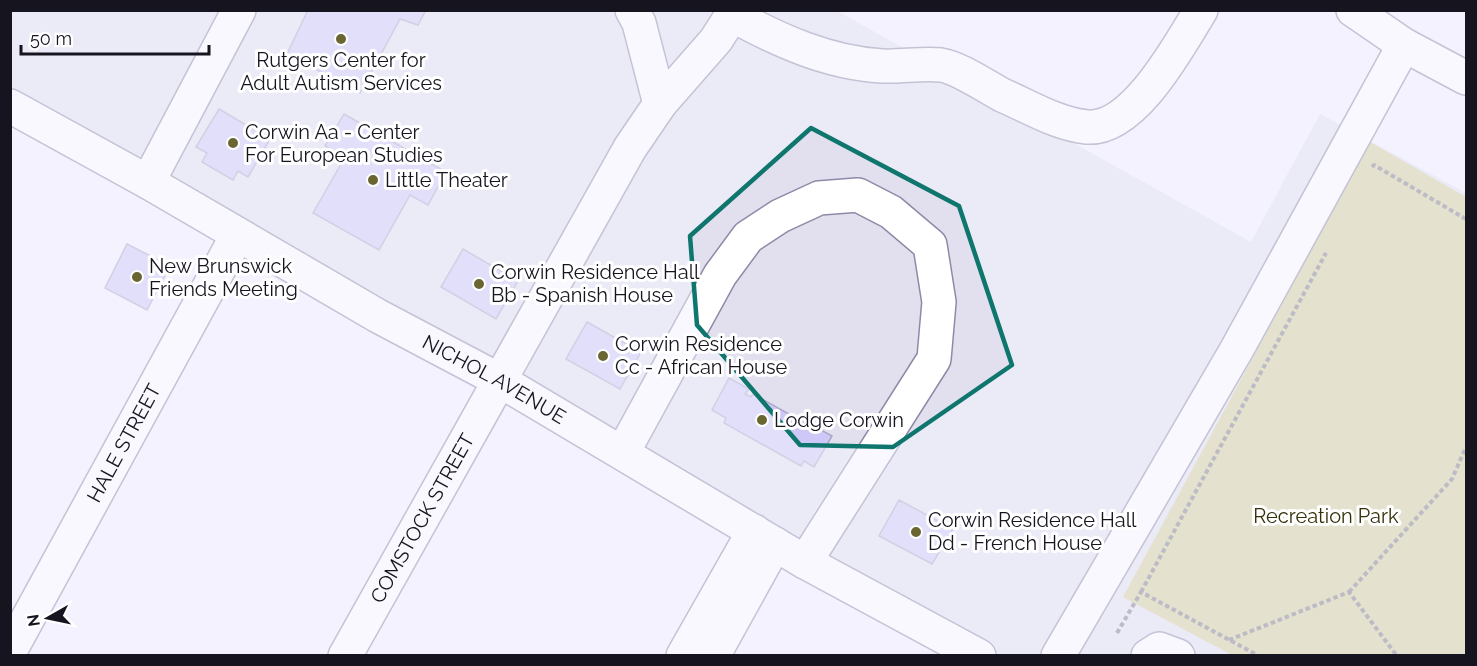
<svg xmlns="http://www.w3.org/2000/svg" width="1477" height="666" viewBox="0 0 1477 666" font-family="Raleway,sans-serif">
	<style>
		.built { fill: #e2e0ef }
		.green { fill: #d2ce94 }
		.building { fill: #cdc8f7; stroke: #aaa6c4; stroke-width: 1.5 }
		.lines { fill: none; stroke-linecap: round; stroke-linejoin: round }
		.minor-casing { stroke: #8d8aa7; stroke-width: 36 }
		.path { stroke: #7a7883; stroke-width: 4; stroke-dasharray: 4.5 3; stroke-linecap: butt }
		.minor { stroke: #fff; stroke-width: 33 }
		.marked { fill: none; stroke: #0f766e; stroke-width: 4.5; stroke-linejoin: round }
		.poi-dot { fill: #696632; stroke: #fff; stroke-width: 2 }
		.labels { text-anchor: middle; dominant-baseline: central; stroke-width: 6; stroke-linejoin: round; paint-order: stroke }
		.poi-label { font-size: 20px; fill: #16141f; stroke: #fff; text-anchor: start }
		.street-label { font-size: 20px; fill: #16141f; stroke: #fff }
		.park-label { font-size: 20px; fill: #333009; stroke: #fff }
	</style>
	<rect width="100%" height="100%" fill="#f3f2fe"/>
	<path class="built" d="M11 11H837L1251 242 1320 114 1466 193V655H982L11 106Z"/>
	<path class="green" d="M1370 142 1466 197V655H1232L1123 597Z"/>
	<g class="building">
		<path d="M308 10H426L418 25 400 19 360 93 287 54Z"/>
		<path d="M219 109 270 139 248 177 238 171 233 180 202 162 207 153 196 147Z"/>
		<path d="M344 114 446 172 428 205 410 195 379 250 313 213 345 157 325 146Z"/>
		<path d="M127 244 170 266 147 310 105 288Z"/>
		<path d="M463 249 518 281 496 319 441 287Z"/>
		<path d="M587 322 641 352 620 389 566 359Z"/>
		<path d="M729 378 749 389 745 394 751 397 753 394 807 424 805 428 811 431 814 426 832 436 814 467 804 461 801 466 724 423 726 418 712 410Z"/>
		<path d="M899 500 953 529 947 539 952 541 946 552 941 549 932 564 879 536Z"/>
	</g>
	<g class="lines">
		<g class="minor-casing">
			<g id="minor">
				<path d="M632 10 639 23 660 104"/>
				<path d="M1353 10 1404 45 1466 78"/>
				<path id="s1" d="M10 106 148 182 378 316 499 380 805 562 979 656"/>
				<path d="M148 182 239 10"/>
				<path d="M623 452 720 275 748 237 780 216 819 198 858 195 891 212 930 245 939 302 934 359 805 562"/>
				<path id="s2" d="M10 651 237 236"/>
				<path id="s3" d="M345 656 630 148 660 104 716 40 732 15C778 40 828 63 882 66 901 67 921 63 941 65 957 67 987 87 1002 95 1030 107 1057 124 1087 127 1134 131 1180 44 1201 10"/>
				<path d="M683 656 754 531"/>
				<path d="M713 656 775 544"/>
				<path d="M1058 656 1237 349 1404 45"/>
				<path d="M1148 656 1159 649 1178 656"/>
			</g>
		</g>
		<g class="path">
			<path d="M1372 167 1374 165 1466 219"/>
			<path d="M1141 592 1326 253"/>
			<path d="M1349 592 1452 479 1466 447"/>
			<path d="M1117 633 1141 592 1259 656"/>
			<path d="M1229 640 1349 592 1397 656"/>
		</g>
		<use href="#minor" class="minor"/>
	</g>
	<path d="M0 0H1477V666H0ZM811 128 959 206 1012 365 893 447 800 445 697 325 690 236Z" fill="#f3f2fe" fill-opacity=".55" fill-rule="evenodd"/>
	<path class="marked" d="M811 128 959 206 1012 365 893 447 800 445 697 325 690 236Z"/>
	<g class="poi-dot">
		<circle cx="341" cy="39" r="6"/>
		<circle cx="233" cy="143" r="6"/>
		<circle cx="373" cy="180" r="6"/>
		<circle cx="137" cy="277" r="6"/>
		<circle cx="479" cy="284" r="6"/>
		<circle cx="603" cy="356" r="6"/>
		<circle cx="762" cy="420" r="6"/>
		<circle cx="916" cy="532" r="6"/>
	</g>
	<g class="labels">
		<g class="poi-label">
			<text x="341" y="60" text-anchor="middle">Rutgers Center for<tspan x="341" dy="23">Adult Autism Services</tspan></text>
			<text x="245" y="132">Corwin Aa - Center<tspan x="245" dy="23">For European Studies</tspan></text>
			<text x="385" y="180">Little Theater</text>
			<text x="149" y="266">New Brunswick<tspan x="149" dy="23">Friends Meeting</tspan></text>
			<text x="491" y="272">Corwin Residence Hall<tspan x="491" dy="23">Bb - Spanish House</tspan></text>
			<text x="615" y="344">Corwin Residence<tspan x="615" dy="23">Cc - African House</tspan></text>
			<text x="774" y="420">Lodge Corwin</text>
			<text x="928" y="520">Corwin Residence Hall<tspan x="928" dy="23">Dd - French House</tspan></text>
		</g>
		<g class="street-label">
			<text stroke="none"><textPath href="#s1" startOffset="556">NICHOL AVENUE</textPath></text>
			<text stroke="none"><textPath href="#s2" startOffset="237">HALE STREET</textPath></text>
			<text stroke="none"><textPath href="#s3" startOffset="158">COMSTOCK STREET</textPath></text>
		</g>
		<g class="park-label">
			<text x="1326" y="516">Recreation Park</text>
		</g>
	</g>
	<rect width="1477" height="666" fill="none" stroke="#16141f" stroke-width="24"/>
	<g transform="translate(48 618) rotate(261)" stroke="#ffffff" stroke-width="4.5" paint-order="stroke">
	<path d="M0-4.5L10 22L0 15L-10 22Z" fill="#16141f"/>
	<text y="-9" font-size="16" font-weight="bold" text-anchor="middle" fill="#16141f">N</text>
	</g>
	<path d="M21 45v9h188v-9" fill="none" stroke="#16141f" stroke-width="3"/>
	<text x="30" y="45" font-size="18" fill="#16141f" stroke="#ffffff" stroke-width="4.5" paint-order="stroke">50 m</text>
</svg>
